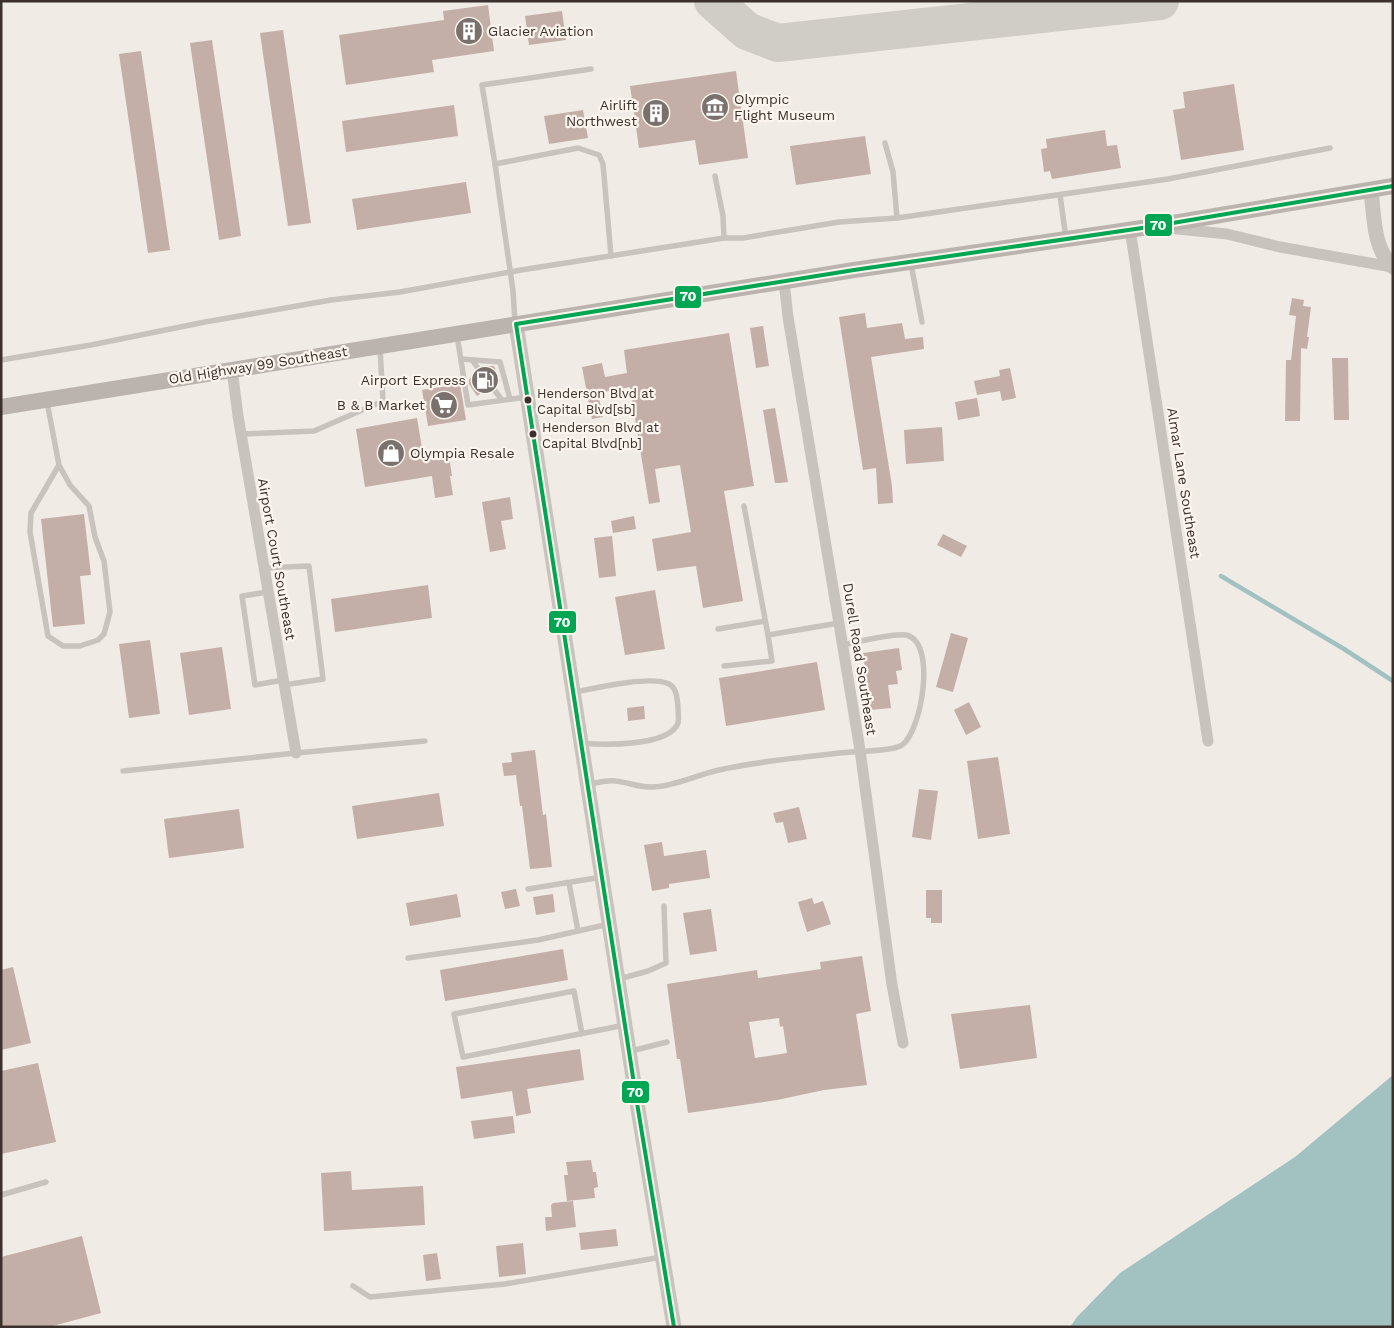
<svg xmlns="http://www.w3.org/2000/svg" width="1394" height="1328" viewBox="0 0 1394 1328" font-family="'Work Sans',sans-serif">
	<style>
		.water { fill: #a1c2c1 }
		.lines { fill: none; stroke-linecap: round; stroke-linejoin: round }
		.stream { stroke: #a1c2c1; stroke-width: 4.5 }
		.taxiway { stroke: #d0ccc6; stroke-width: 38 }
		.building { fill: #c3afa7; fill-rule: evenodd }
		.service { stroke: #c9c3be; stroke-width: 5.5 }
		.minor { stroke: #c9c3be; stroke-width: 11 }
		.tertiary { stroke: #c9c3be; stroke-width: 15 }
		.secondary { stroke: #bab3ae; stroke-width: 16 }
		.bus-1-casing { stroke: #fbf5ee; stroke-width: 8 }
		.bus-1 { stroke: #00a651; stroke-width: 4 }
		.bus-dot { fill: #3b302b; stroke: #fbf5ee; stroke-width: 2 }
		.labels { text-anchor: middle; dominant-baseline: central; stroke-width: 4.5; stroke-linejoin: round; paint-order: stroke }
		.bus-label { font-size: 13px; fill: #3b302b; stroke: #fbf5ee; text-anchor: start }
		.poi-label { font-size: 14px; fill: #3b302b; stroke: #fbf5ee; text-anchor: start }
		.street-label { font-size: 14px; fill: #3b302b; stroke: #fbf5ee }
		.line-badge { stroke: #fbf5ee; stroke-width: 2 }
		.badge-label { font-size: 14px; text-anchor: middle; font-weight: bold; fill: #fff }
	</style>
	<rect width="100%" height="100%" fill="#f0ebe5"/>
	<path class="water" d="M1393 1075V1327H1070L1077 1317 1120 1273 1295 1157Z"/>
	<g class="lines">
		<path class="stream" d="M1221 576 1344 649 1393 681"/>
		<path class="taxiway" d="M713 1 747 31 778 43 1160 1"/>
	</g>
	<g class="building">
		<path d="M488 5 494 51 432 60 434 72 346 85 339 35 444 20 443 11Z"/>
		<path d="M562 11 566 40 529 45 525 16Z"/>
		<path d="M283 30 311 223 288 226 260 33Z"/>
		<path d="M212 40 241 236 219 240 190 43Z"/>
		<path d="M141 51 170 250 148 253 119 54Z"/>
		<path d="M736 71 748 158 699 165 695 140 639 148 630 86Z"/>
		<path d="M1234 84 1244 150 1181 160 1173 110 1185 108 1183 92Z"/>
		<path d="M454 105 458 136 346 152 342 121Z"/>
		<path d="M583 110 588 138 549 144 544 116Z"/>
		<path d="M1105 130 1107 146 1117 145 1121 168 1052 179 1050 171 1044 172 1041 149 1047 148 1046 139Z"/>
		<path d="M865 136 871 174 796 185 790 146Z"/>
		<path d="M466 182 471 213 357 230 352 199Z"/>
		<path d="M1292 298 1304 300 1303 306 1311 307 1307 337H1309L1307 349 1301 348 1300 421H1285L1286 360H1291L1296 316 1289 315Z"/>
		<path d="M865 313 867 328 902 323 905 339 923 337 924 349 871 357 892 486 893 503 878 504 876 468 863 470 839 317Z"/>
		<path d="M763 326 769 366 756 368 750 328Z"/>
		<path d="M729 333 754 486 724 491 743 601 703 608 696 566 657 571 652 539 691 532 680 465 655 469 660 502 649 504 630 387 598 393 603 417 592 419 582 367 602 363 605 377 627 373 624 350Z"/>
		<path d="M1332 358H1348L1349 420H1334Z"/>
		<path d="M488 366H494L500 381 496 384 490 383 488 386V389L477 396 469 384V379L476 374 482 375 484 372V369Z"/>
		<path d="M1010 368 1016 398 1002 401 1000 391 977 395 974 381 1000 376 999 370Z"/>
		<path d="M460 384 466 420 428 426 422 390Z"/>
		<path d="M977 398 980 416 958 420 955 402Z"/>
		<path d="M775 408 788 482 780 483H775L763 410Z"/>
		<path d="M417 418 424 460 449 456 452 476H450L453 495 435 498 432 476 365 487 356 429Z"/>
		<path d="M942 427 944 461 906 464 904 430Z"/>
		<path d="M510 497 513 519 501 521 506 549 490 552 482 502Z"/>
		<path d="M84 514 91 575 80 576 85 624 53 627 41 519Z"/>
		<path d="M634 516 636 529 613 533 611 521Z"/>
		<path d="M943 534 967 546 961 557 937 545Z"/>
		<path d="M612 536 616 576 599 578 594 538Z"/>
		<path d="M428 585 432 618 335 632 331 599Z"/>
		<path d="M655 590 665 649 625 655 615 597Z"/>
		<path d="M951 633 968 638 953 692 936 687Z"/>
		<path d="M150 640 160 714 129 718 119 644Z"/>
		<path d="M222 647 231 709 189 715 180 653Z"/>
		<path d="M899 648 902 670 896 671 898 684 888 685 891 708 870 710 863 653Z"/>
		<path d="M817 662 825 710 726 726 719 678Z"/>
		<path d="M969 702 981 727 966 735 954 710Z"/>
		<path d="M644 706 645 719 628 721 627 708Z"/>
		<path d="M535 750 543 815 546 814 552 867 530 869 522 806H520L516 775 504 776 502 763 512 762 511 753Z"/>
		<path d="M998 757 1010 834 978 839 967 761Z"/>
		<path d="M919 789 938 791 931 840 912 837Z"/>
		<path d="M439 793 444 826 357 839 352 806Z"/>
		<path d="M799 807 807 839 788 843 783 822 776 823 773 813Z"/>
		<path d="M239 809 244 848 169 858 164 819Z"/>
		<path d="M662 842 664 856 706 850 710 878 669 884V888L652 891 644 845Z"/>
		<path d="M516 889 520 906 505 909 501 892Z"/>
		<path d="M926 890H942V923H931V918H926Z"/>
		<path d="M457 894 461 917 410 926 406 903Z"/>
		<path d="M553 894 555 912 536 915 533 897Z"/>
		<path d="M812 898 814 904 823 901 831 924 807 932 798 902Z"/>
		<path d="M711 909 717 951 690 955 683 913Z"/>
		<path d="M563 949 568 980 445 1001 440 970Z"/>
		<path d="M862 956 871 1011 856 1014 867 1085 824 1090 777 1100 688 1113 680 1059H677L667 984 757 970 758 978 821 969 820 962ZM779 1018 780 1027 783 1026 787 1053 755 1058 749 1022Z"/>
		<path d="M13 967 31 1043 1 1050V970Z"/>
		<path d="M1030 1005 1037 1058 960 1069 951 1014Z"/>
		<path d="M580 1049 584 1080 527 1089 531 1113 516 1116 512 1091 461 1099 456 1067Z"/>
		<path d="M38 1063 56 1142 1 1154V1071Z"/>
		<path d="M513 1116 515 1133 474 1139 471 1121Z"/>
		<path d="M591 1160 593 1172H596L598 1187 594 1188 595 1198 567 1201 564 1175H568L566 1162Z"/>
		<path d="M351 1171 352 1190 423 1186 425 1225 324 1231 321 1173Z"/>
		<path d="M573 1201 576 1227 546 1231 545 1217H552L551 1205 553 1203Z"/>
		<path d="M616 1229 618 1246 581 1250 579 1233Z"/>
		<path d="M82 1236 101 1313 49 1327H1V1257Z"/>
		<path d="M523 1243 526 1274 499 1277 496 1246Z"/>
		<path d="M437 1253 441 1279 426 1281 423 1255Z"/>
	</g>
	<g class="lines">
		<g class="service">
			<path d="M885 143 893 172 897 218"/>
			<path d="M495 164 482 85 591 69"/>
			<path d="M1060 195 1066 238"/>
			<path d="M724 238H743L839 222 897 218 1168 179 1330 148"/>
			<path d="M911 264 922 322"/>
			<path d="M515 322 513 291 495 164 578 148 599 155 603 164 611 256"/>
			<path d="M457 335 468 405 527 397"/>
			<path d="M461 359 500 362 510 399"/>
			<path d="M1 360 91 345 205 322 331 300 400 292 521 270 724 238 723 216 715 176"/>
			<path d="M472 360 480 371"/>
			<path d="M492 387 502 400"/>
			<path d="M47 402 59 465 31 513 30 532 48 636 63 646H80L98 640 104 634 110 612 104 561 95 537 89 506 70 485 59 465"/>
			<path d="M241 434 314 431 383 401 380 348"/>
			<path d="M744 506 768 635"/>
			<path d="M264 568 309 566 323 679 284 685"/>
			<path d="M268 592 242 596 255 685 283 680"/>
			<path d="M718 629 765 621"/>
			<path d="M724 666 772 661 768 635 839 623"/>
			<path d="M575 692C595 688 651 675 669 684 677 688 677 699 678 707 678 712 679 719 678 723 669 747 602 745 581 743"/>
			<path d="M123 771 296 753 425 741"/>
			<path d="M589 784C597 783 607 780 615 781 628 782 640 788 653 787 676 786 696 775 719 770 758 761 799 758 839 753 853 751 892 752 902 745 922 731 937 641 906 635 894 633 856 642 842 645"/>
			<path d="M569 883 578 931"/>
			<path d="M528 889 602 877"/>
			<path d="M408 958 538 940 609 924"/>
			<path d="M619 979 648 971 666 963 664 906"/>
			<path d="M582 1034 574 991 454 1014 463 1057 625 1025"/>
			<path d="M631 1051 667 1042"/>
			<path d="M1 1195 46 1182"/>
			<path d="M353 1286 370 1297 505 1284 662 1257"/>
		</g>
		<g class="minor">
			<path d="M1168 228 1227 234 1280 247 1392 267"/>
			<path d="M1130 229 1208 741"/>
			<path d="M784 281 788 317 860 750 892 985 903 1043"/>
			<path d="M232 369 238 416 296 753"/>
		</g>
		<g class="tertiary">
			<path d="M1371 190C1374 215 1373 249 1393 267"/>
			<path d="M516 324 637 1103 674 1327"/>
		</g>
		<path class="secondary" d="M1 407 854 270 1149 227 1393 186"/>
		<g class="bus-1-casing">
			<path id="bus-1" d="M674 1327 637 1103 516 324 854 270 1149 227 1393 186"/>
		</g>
		<use href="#bus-1" class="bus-1"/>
	</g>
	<defs>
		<g id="building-disc" transform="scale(1.4375)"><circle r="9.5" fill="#7a716c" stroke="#fbf5ee"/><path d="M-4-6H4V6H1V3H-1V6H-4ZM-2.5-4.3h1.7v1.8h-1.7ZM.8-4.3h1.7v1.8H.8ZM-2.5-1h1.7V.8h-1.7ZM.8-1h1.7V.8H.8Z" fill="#fff"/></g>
		<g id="museum-disc" transform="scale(1.4375)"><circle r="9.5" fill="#7a716c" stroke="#fbf5ee"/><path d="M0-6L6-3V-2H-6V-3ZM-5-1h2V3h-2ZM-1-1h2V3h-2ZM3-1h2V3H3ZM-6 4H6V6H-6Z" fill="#fff"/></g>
		<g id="fuel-disc" transform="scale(1.4375)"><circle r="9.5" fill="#7a716c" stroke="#fbf5ee"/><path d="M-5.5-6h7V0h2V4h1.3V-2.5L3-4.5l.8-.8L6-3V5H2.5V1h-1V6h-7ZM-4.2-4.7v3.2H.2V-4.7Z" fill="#fff"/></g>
		<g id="supermarket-disc" transform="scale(1.4375)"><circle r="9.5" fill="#7a716c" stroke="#fbf5ee"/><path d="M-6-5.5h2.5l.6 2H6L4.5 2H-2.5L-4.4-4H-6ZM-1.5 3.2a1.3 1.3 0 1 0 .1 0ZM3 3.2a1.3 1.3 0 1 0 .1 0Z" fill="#fff"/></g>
		<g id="shop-disc" transform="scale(1.4375)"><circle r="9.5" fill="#7a716c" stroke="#fbf5ee"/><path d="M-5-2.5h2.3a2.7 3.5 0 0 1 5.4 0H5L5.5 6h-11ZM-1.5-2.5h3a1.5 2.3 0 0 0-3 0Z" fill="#fff"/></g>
	</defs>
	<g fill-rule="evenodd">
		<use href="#building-disc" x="469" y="31"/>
		<use href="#museum-disc" x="715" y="107"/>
		<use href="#building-disc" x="656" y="113"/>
		<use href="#fuel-disc" x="485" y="380"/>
		<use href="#supermarket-disc" x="444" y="405"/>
		<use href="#shop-disc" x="391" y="453"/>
	</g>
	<g class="bus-dot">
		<circle cx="528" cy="400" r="4.5"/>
		<circle cx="533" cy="434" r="4.5"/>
	</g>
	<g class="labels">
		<g class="bus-label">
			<text x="537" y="393">Henderson Blvd at<tspan x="537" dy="16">Capital Blvd[sb]</tspan></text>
			<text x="542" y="427">Henderson Blvd at<tspan x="542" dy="16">Capital Blvd[nb]</tspan></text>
		</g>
		<g class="poi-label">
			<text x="488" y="31">Glacier Aviation</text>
			<text x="734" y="99">Olympic<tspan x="734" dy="16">Flight Museum</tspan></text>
			<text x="637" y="105" text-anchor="end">Airlift<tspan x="637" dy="16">Northwest</tspan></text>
			<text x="466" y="380" text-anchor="end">Airport Express</text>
			<text x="425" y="405" text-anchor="end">B &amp; B Market</text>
			<text x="410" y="453">Olympia Resale</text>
		</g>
		<g class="street-label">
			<text transform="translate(258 365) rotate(-9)">Old Highway 99 Southeast</text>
			<text transform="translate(1184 483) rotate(81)">Almar Lane Southeast</text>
			<text transform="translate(277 559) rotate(80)">Airport Court Southeast</text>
			<text transform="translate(860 659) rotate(81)">Durell Road Southeast</text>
		</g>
	</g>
	<g class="line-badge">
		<rect x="1144" y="213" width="29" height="24" rx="5" fill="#00a651"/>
		<rect x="674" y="285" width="28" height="24" rx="5" fill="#00a651"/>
		<rect x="548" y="610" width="29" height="24" rx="5" fill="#00a651"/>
		<rect x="621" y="1080" width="29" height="24" rx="5" fill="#00a651"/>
	</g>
	<g class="badge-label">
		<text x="1158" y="230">70</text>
		<text x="688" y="301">70</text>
		<text x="562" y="627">70</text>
		<text x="635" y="1097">70</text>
	</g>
	<rect width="1394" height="1328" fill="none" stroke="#3b302b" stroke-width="5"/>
</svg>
